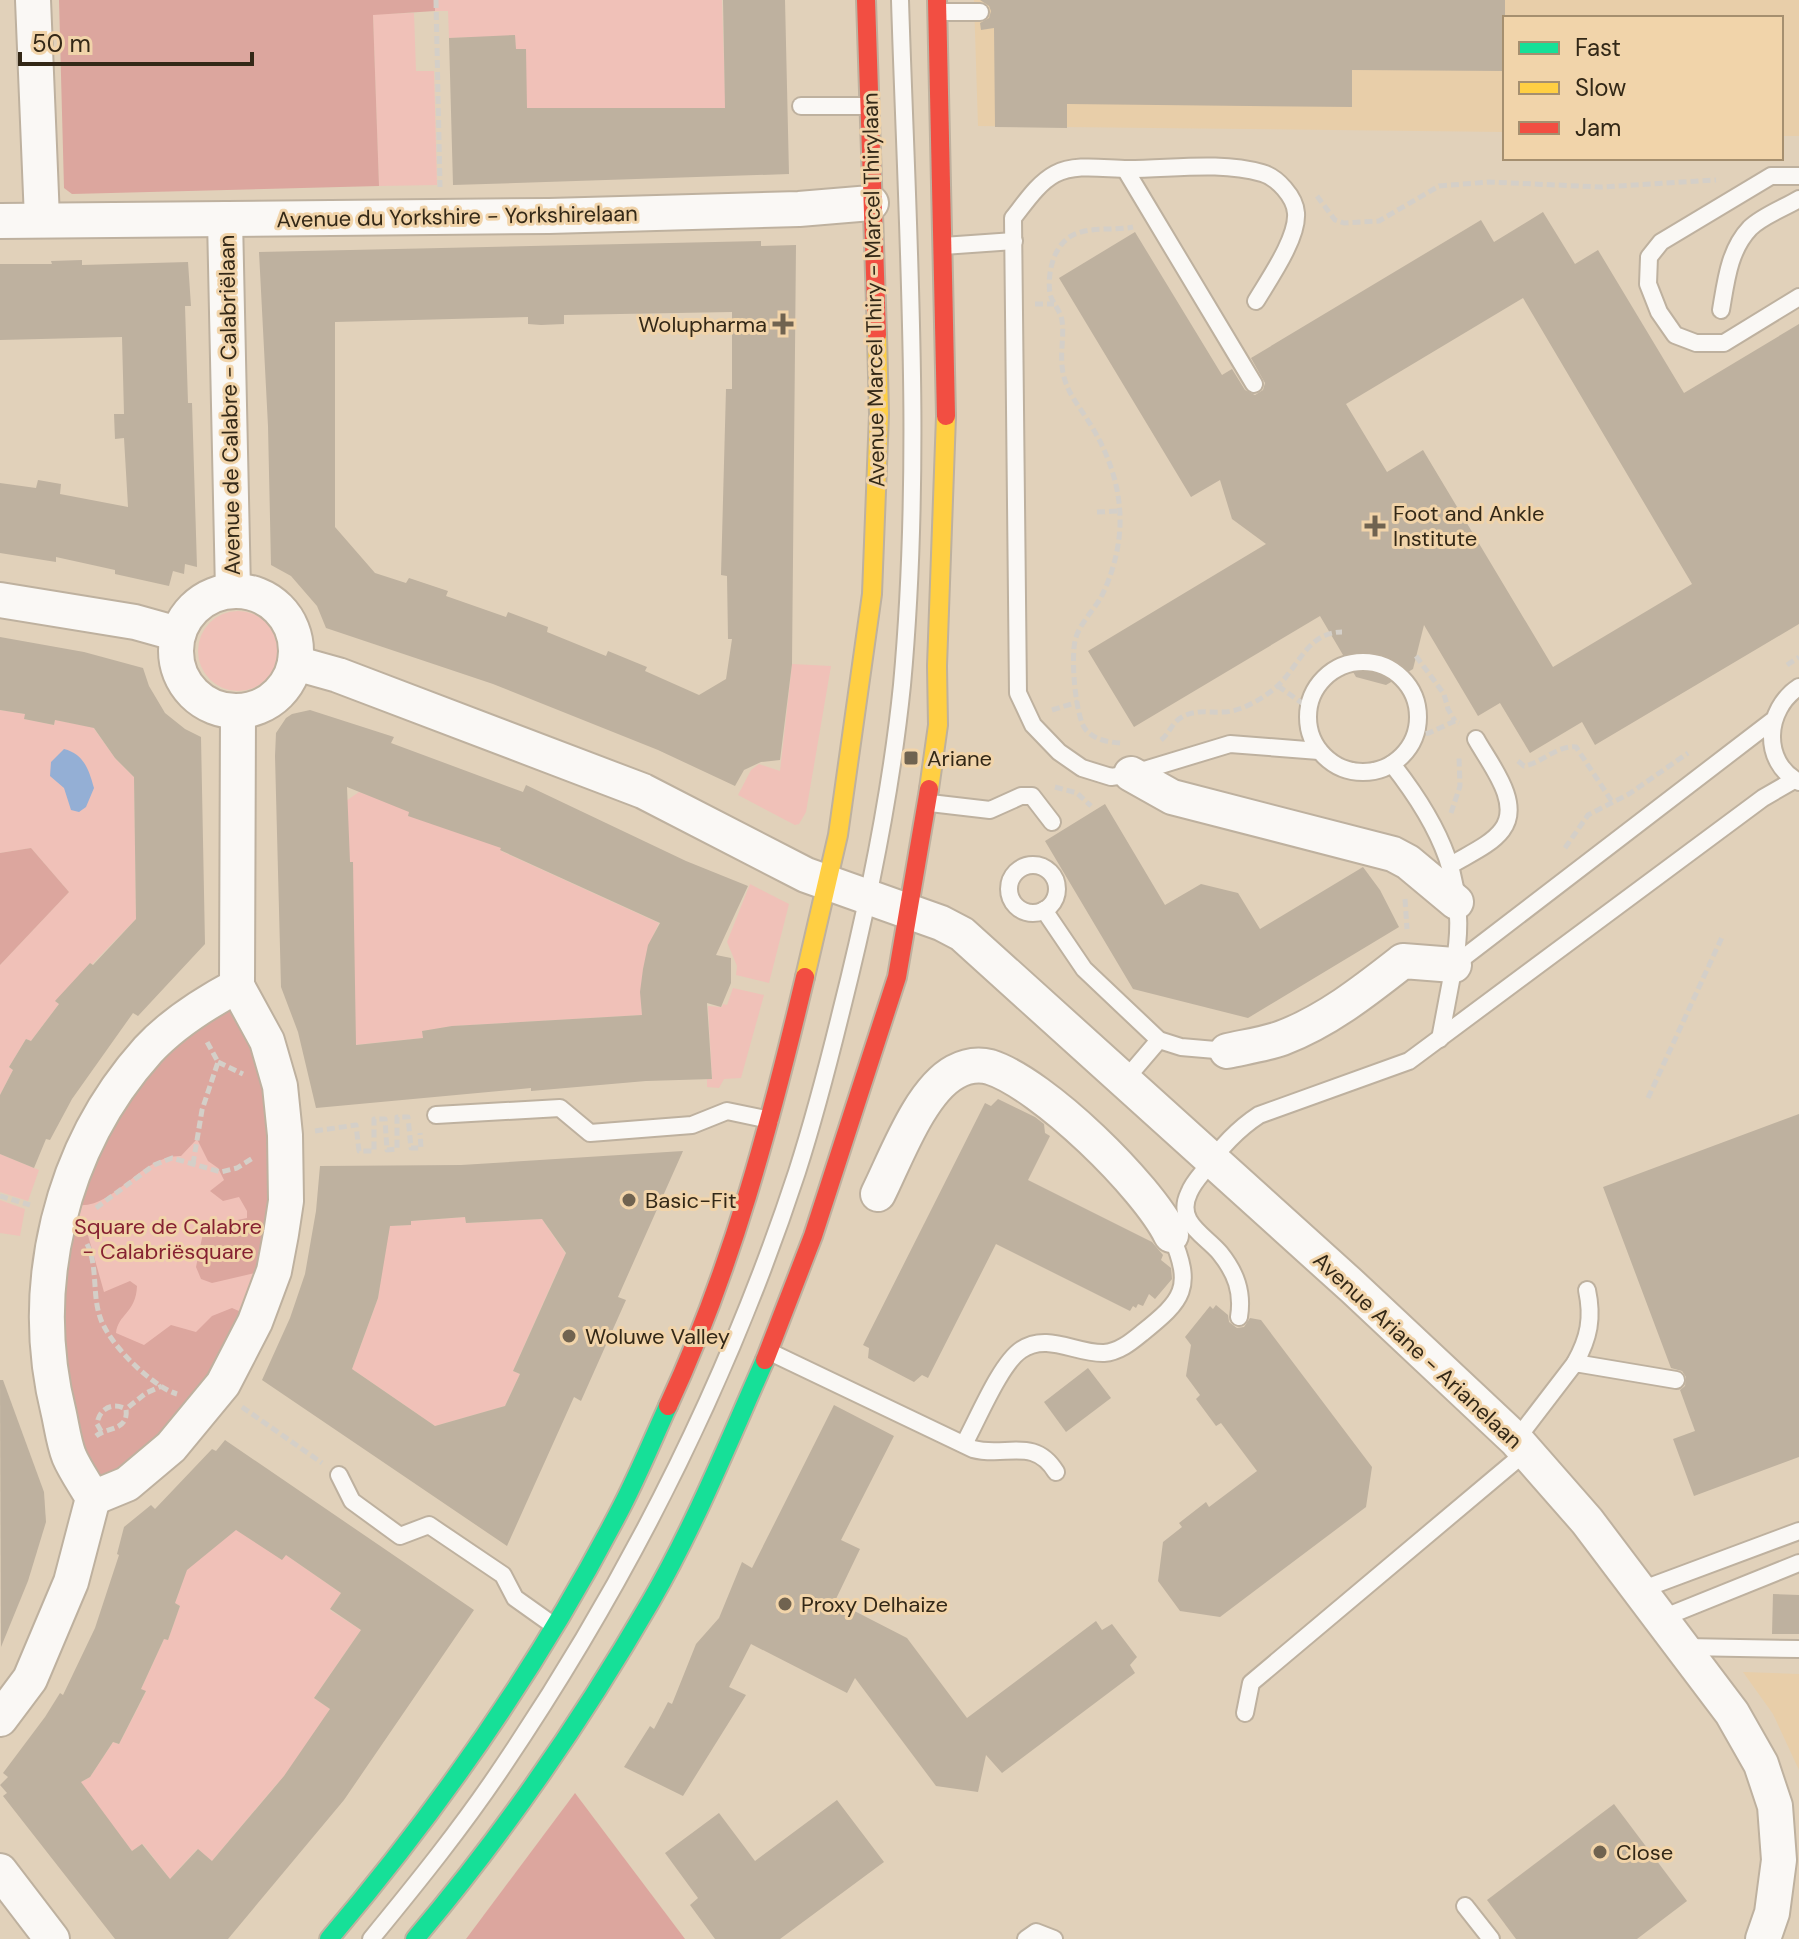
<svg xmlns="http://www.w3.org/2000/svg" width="1799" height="1939" viewBox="0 0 1799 1939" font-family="'DM Sans',sans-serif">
  <rect width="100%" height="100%" fill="#e1d1ba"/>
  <g fill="#e8cea9">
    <path d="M974,0H1799V136H1781V18H1505V132L978,126Z"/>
    <path d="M1743,1672L1799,1674V1770L1773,1714Z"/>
  </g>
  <g fill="#f0c1b8">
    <path d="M435,0H722L725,95L737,108L518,115L515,36L449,38L448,11H435Z"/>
    <path d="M414,13L416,71H434L437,185L379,186L373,14Z"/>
    <circle cx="238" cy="651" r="40"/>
    <path d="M792,664L831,666L806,812L799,824L795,825L738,795L751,770L759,764L780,771Z"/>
    <path d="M0,710L25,714V719L54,725L55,720L93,727L115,758L134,777L136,919L56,1001L59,1004L31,1041L26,1039L9,1067L13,1070L0,1095V965L69,892L31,848L0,853Z"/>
    <path d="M359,792L503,844L501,851L659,923C644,953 639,982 642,1015L453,1026L423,1031V1038L354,1045L353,863L350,862L340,805Z"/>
    <path d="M750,884L789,904L769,983L736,975L737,966L727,942Z"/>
    <path d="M733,988L764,995L741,1078L724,1079L719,1088L707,1087V1079H712L708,1006L722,1007L723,1004L727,1005Z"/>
    <path d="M230,1010L279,1165L245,1323L68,1420L72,1204Z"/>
    <path d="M0,1154L39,1170L28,1201L0,1192Z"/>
    <path d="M0,1200L25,1209L20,1236L0,1233Z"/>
    <path d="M465,1217L466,1223L542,1219L570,1260L557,1272L513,1371L520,1374L505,1406L435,1426L352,1369L378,1298L388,1226L410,1225L411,1221Z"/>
    <path d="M234,1528L282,1559L286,1555L341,1593L330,1610L361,1630L314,1698L330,1709L294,1769L276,1785L212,1861L197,1849L170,1879L143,1844L132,1851L79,1783L90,1777L113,1742L119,1744L146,1692L141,1689L164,1639L168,1640L180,1606L175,1603L187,1568Z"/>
  </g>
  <g fill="#dca69e">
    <path d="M59,0H435V11L373,15L379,186L72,194L64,188Z"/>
    <path d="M31,848L69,892L0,965V853Z"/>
    <path d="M216,1009L230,1010L242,1016L276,1125L264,1271L212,1283L201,1279L196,1267L203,1233L218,1224L247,1218V1211L239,1197L223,1201L210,1191L224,1180L218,1168L208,1161L197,1139L181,1156C139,1155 111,1215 72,1204L138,1075Z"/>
    <path d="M74,1221H84L104,1292L130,1281L137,1286C136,1313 118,1314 116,1333L144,1345L171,1325L196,1332L212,1316L232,1308L248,1315L178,1427L110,1477L98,1475L87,1468L54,1313Z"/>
    <path d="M575,1793L685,1939H466Z"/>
  </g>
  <path fill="#94afd5" d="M64,749C84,754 89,770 94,788L86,807L79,812L71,810L64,788L50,776L51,762Z"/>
  <g fill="#beb19f" fill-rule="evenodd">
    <path d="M723,0H785L789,174L453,185L449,38L515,35L516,49H526L527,108H725Z"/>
    <path d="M980,0H1505V71L1352,70V107L1067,104V128L995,127L994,28L981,30L980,23L989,18L991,11L989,6Z"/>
    <path d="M1543,212L1575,264L1598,250L1684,393L1799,324V624L1595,745L1582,722L1530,753L1500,703L1478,716L1424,625L1413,669L1386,685L1356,677L1320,616L1134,727L1088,651L1266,544L1232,519L1220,480L1191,497L1059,278L1135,232L1222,375L1232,369L1245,390L1255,395L1263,390L1265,383L1251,358L1481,220L1494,242ZM1523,298L1692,584L1553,667L1423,450L1387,472L1346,404Z"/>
    <path d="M761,241V246L796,245L792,664L780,760L761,762L744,770L735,786L658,750L493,684L326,628L317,606L291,576L271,565L268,426L259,252ZM732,312V389H726L721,575L727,576L728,639H732L726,679L699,695L645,671L647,667L608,651L606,656L547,632L548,627L508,612L506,617L446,596L448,591L409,578L406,583L375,573L335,527V322L528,317V324L541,325L564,324V315Z"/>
    <path d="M82,260V265L188,262L191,306H185L188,403H192L197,567L185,564L184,574L173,571L169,586L115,574V570L56,557V562L0,553V483L36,488L38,480L61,484L60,494L128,507L124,438L115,439L114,414H124L122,337L0,340V264H52L51,261Z"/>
    <path d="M0,637L84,652L143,668L149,686L165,713L185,729L201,737L205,944L138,1016L133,1013L72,1099L50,1140L46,1139L34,1168L0,1154V1095L13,1070L9,1067L26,1039L31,1041L59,1004L55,1001L90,963L93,965L136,919L134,777L115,758L94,728L55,720L54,725L24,719L25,714L0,710Z"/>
    <path d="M310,710L394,737L391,743L523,792L526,785L686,861L748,886L716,955L731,958V983L721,1007L707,1003L712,1079L646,1081L531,1091V1088L316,1108L298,1032L281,987L275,756L276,733L286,718L292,714ZM347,787L409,812L408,816L501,848L500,850L660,923L648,945L643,969L640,992L642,1015L452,1026L422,1031L423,1038L356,1045L353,862H350Z"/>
    <path d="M1105,804L1165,905L1201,884L1238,893L1260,929L1363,867L1380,890L1399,927L1248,1018L1133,989L1045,841Z"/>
    <path d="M998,1099L1035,1117L1044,1124L1045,1133L1050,1136L1028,1180L1152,1242L1163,1255L1161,1260L1171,1268L1172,1279L1155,1299L1149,1294L1143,1306L1138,1304L1136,1308L1133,1306L1130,1311L996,1244L928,1378L922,1375L914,1382L868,1358L869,1348L863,1345L985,1103L991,1106Z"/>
    <path d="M1799,1114V1457L1694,1496L1673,1439L1695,1431L1680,1390L1685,1386L1686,1377L1682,1371L1671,1368L1603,1187Z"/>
    <path d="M683,1151L618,1297L626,1300L581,1401L574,1397L507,1546L262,1380L290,1318L305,1274L316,1211L320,1166L461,1165ZM465,1217L466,1223L542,1219L566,1253L513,1371L520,1374L505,1406L435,1426L352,1369L378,1298L390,1226L411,1225V1221Z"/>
    <path d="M1216,1305L1228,1315L1229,1322L1237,1328L1244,1327L1250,1318L1261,1320L1372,1467L1366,1507L1220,1617L1180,1611L1158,1581L1163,1542L1182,1527L1179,1523L1206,1502L1209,1507L1257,1471L1221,1423L1216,1426L1196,1399L1200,1395L1186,1376L1191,1345L1185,1337L1210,1306L1213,1309Z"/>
    <path d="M1088,1368L1111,1398L1066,1432L1044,1402Z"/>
    <path d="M0,1380H3L44,1492L46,1522L28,1581L1,1647Z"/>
    <path d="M834,1405L894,1436L841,1540L860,1549L835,1601L907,1638L967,1718L1096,1621L1102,1630L1112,1624L1137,1657L1130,1665L1135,1673L1002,1773L986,1755L978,1792L936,1786L855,1678L847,1693L751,1644L729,1687L746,1695L683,1796L624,1767L650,1726L654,1729L668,1702L672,1704L696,1644L719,1618L742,1562L752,1568Z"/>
    <path d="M225,1440L474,1610L344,1800L228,1939H115L3,1796L7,1793L0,1785L8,1777L3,1773L45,1717L60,1693L63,1695L95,1628L119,1555L117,1554L124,1527L151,1505L155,1509L212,1449L216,1451ZM236,1530L282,1560L286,1555L341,1593L330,1609L361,1630L314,1698L330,1709L284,1776L212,1861L198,1849L170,1879L142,1844L132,1851L81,1782L90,1777L113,1742L119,1744L146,1691L141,1689L164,1639L168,1640L180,1606L175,1603L187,1570Z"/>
    <path d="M1773,1594L1799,1595V1634H1772Z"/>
    <path d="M837,1800L884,1862L780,1939H715L690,1905L698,1898L665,1853L719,1813L755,1861Z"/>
    <path d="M1614,1804L1687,1901L1637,1939H1516L1487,1900Z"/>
  </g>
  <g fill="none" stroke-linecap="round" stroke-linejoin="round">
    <g stroke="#beb19f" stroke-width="20">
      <g id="lane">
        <path d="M939,12H980"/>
        <path d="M801,106H867"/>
        <path d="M1125,169L1254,384"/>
        <path d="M1799,176H1771L1661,242L1649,257L1648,284L1659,312L1675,335L1696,343H1724L1799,297"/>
        <path d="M943,246L1014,241"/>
        <path d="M1256,301C1269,279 1298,238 1296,213C1295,197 1277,177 1262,173C1220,161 1172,169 1128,169C1105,169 1076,163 1055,174C1038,183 1025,203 1013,218L1018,693L1033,725L1059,752L1082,768L1111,777L1131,774L1230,744L1319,751"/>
        <path d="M1721,310C1726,281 1729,250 1750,228C1762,216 1784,208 1799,199"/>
        <circle cx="1363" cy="717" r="55"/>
        <path d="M1799,687C1765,709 1761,762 1799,782"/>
        <path d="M1392,764C1440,825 1470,885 1454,965"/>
        <path d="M930,803L990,810L1021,796H1032L1052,822"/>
        <path d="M1451,865C1467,855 1491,845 1502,830C1523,803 1489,763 1476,739"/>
        <circle cx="1033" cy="889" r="24"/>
        <path d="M1044,910L1084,969L1159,1040L1181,1047L1227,1051"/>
        <path d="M1440,1039L1454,965L1772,721"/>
        <path d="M1124,1081L1159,1040"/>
        <path d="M436,1115L560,1108L590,1133L692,1125L727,1111L770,1120"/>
        <path d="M1239,1317C1243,1292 1236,1273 1220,1253C1205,1235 1175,1222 1189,1193C1192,1185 1198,1178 1203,1172C1219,1149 1236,1130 1259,1115L1409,1061L1763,798L1794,780"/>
        <path d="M770,1352L973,1449C1005,1458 1034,1436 1056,1472"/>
        <path d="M1575,1363C1589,1338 1593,1318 1587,1290"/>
        <path d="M1516,1440L1575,1363L1676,1380"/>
        <path d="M964,1444C977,1421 1000,1364 1021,1350C1047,1332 1076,1354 1104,1353C1119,1352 1131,1342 1142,1333C1183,1300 1194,1288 1171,1235"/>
        <path d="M339,1475L352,1501L400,1536L429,1525L503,1575L515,1598L553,1625"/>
        <path d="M1638,1591L1799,1531"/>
        <path d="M1660,1619L1799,1563"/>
        <path d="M1685,1647L1799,1649"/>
        <path d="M1245,1713L1251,1683L1527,1451"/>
        <path d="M1465,1906L1491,1939"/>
        <path d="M371,1939C417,1883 463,1826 503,1766C627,1582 728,1382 797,1172C814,1119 828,1065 841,1012C868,905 891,794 902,685C923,457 907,228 900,0"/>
        <path d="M1026,1939L1036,1932L1054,1939"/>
      </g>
    </g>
    <g stroke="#beb19f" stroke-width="38">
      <g id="street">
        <path d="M33,0L42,219"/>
        <path d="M225,219L233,591"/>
        <path d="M0,221L549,216L799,209L871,203"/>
        <circle cx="236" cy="651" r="60"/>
        <path d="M0,600L135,622L178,634"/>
        <path d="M295,663L338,675L643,791L806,875L941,923L962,934L1354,1288L1516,1440L1587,1521L1732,1713L1761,1764L1775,1806L1779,1860L1772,1913L1763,1939"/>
        <path d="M1131,774L1172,797L1393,854L1408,862L1456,902"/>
        <path d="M1227,1051C1245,1047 1265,1044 1282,1038C1327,1021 1366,990 1403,961L1454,965"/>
        <path d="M878,1194C896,1158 920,1091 955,1072C966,1066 978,1064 990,1067C1043,1084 1147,1186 1171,1235"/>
        <path d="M93,1498L127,1484L171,1447L223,1384L255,1322L274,1271L281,1234L286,1201L285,1135L280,1086L267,1041L237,986L238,712"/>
        <path d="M0,1719L30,1679L71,1582L93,1498C85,1484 75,1470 69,1456C64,1443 62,1428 59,1414C27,1287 60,1148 148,1050C173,1023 205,1003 237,986"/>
        <path d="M0,1871L52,1939"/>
      </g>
    </g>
    <g stroke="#beb19f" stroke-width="22">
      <g id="fast">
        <path d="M329,1939C442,1806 542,1661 622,1506C639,1473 653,1439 668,1406"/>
        <path d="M415,1939C504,1834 582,1720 651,1601C695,1525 729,1441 765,1360"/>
      </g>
    </g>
    <g stroke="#beb19f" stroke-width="22">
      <g id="slow">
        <path d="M929,789L938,725L937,666L946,416"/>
        <path d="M805,977L838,835L872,594L879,414L877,335"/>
      </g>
    </g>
    <g stroke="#beb19f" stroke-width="22">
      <g id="jam">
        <path d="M866,0L877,335"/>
        <path d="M937,0L946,416"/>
        <path d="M765,1360L813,1236L897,977L929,789"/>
        <path d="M668,1406C732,1268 770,1125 805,977"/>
      </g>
    </g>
    <g stroke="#d4cfc8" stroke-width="5" stroke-dasharray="8 4" stroke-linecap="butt">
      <path d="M436,0L440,187"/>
      <path d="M1317,196L1335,220L1344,223L1379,221L1439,186L1489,182L1601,187L1716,180"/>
      <path d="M1035,304H1054"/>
      <path d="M1097,512L1119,511"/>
      <path d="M1416,656L1444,694L1448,709L1455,721"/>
      <path d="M1787,665L1799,657"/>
      <path d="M1278,686L1309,708"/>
      <path d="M1052,710L1078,702"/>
      <path d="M1414,736L1429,733L1455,721L1459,723"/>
      <path d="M1161,740C1170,733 1172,722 1182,717C1196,709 1209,713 1224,712C1242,711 1260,700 1274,689C1298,670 1306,632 1342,632"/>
      <path d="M1120,743C1108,742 1095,740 1086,730C1075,717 1071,658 1075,641C1078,626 1092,612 1100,599C1113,575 1121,543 1120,516C1119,481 1106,448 1087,419C1078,405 1068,393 1064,377C1058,356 1066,333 1061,316C1058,308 1052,302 1050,294C1047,274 1053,245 1073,235C1091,226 1114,231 1133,227"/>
      <path d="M1518,761L1524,766C1542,763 1557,745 1576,747L1613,803"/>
      <path d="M1055,787L1077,793L1091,806"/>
      <path d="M1451,813L1460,786L1459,757"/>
      <path d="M1565,848L1588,815L1629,794L1688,753"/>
      <path d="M1405,899L1407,929"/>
      <path d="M218,1062L243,1074"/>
      <path d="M1648,1098L1723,935"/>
      <path d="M315,1131L356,1125L359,1151H374V1119H385L387,1150L397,1149V1117H408L411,1148H421L420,1133"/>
      <path d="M193,1164L202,1110L218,1062L206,1040"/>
      <path d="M0,1196L30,1205"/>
      <path d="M96,1208L154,1165L172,1158L221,1172L237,1168L253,1158"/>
      <path d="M87,1244C98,1266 92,1294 100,1317C108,1343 151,1386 177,1394"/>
      <path d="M242,1407L322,1463"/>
      <path d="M101,1431L97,1424C99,1408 113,1402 126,1409"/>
      <path d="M96,1436C107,1427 129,1431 126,1409L146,1393L162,1386"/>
    </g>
    <use href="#lane" stroke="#faf8f5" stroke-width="16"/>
    <use href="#street" stroke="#faf8f5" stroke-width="34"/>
    <use href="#fast" stroke="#16e098" stroke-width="18"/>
    <use href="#slow" stroke="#ffcf43" stroke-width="18"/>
    <use href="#jam" stroke="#f24e42" stroke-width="18"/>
  </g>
  <g fill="#706350" stroke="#f1d4aa" stroke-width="3">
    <path d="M779 312h8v8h8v8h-8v8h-8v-8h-8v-8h8z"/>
    <path d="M1371 514h8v8h8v8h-8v8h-8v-8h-8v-8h8z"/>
    <rect x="903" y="750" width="16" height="16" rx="4"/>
    <circle cx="629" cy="1200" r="8"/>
    <circle cx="569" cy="1336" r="8"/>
    <circle cx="785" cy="1604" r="8"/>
    <circle cx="1600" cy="1852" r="8"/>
  </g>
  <g text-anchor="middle" stroke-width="6" stroke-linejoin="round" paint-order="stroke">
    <g font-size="22" fill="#332817" stroke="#f1d4aa">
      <text transform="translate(457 216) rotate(-1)" y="8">Avenue du Yorkshire - Yorkshirelaan</text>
      <text transform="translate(873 290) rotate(-91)" y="8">Avenue Marcel Thiry - Marcel Thirylaan</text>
      <text transform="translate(229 405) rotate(-91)" y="8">Avenue de Calabre - Calabriëlaan</text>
      <text transform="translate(1418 1350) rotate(43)" y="8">Avenue Ariane - Arianelaan</text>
    </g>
    <g font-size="22" fill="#332817" stroke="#f1d4aa" text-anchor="start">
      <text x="767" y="332" text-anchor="end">Wolupharma</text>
      <text x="1393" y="521">Foot and Ankle<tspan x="1393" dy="25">Institute</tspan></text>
      <text x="927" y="766">Ariane</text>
      <text x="645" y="1208">Basic-Fit</text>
      <text x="585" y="1344">Woluwe Valley</text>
      <text x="801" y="1612">Proxy Delhaize</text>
      <text x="1616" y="1860">Close</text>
    </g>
    <g font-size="22" fill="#862232" stroke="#f1d4aa">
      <text x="168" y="1234">Square de Calabre<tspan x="168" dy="25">- Calabriësquare</tspan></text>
    </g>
  </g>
  <rect x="1503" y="16" width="280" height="144" fill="#f1d4aa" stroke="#a58f6f" stroke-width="2"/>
  <rect x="1519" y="42" width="40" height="12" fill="#16e098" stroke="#a58f6f" stroke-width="2"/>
  <text x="1575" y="56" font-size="24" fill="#332817">Fast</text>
  <rect x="1519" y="82" width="40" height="12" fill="#ffcf43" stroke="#a58f6f" stroke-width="2"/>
  <text x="1575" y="96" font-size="24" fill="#332817">Slow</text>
  <rect x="1519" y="122" width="40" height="12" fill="#f24e42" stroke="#a58f6f" stroke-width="2"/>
  <text x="1575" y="136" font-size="24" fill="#332817">Jam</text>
  <path d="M20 52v12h232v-12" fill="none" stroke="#332817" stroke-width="4"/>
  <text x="32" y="52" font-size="24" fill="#332817" stroke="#f1d4aa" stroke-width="6" paint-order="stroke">50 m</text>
</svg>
